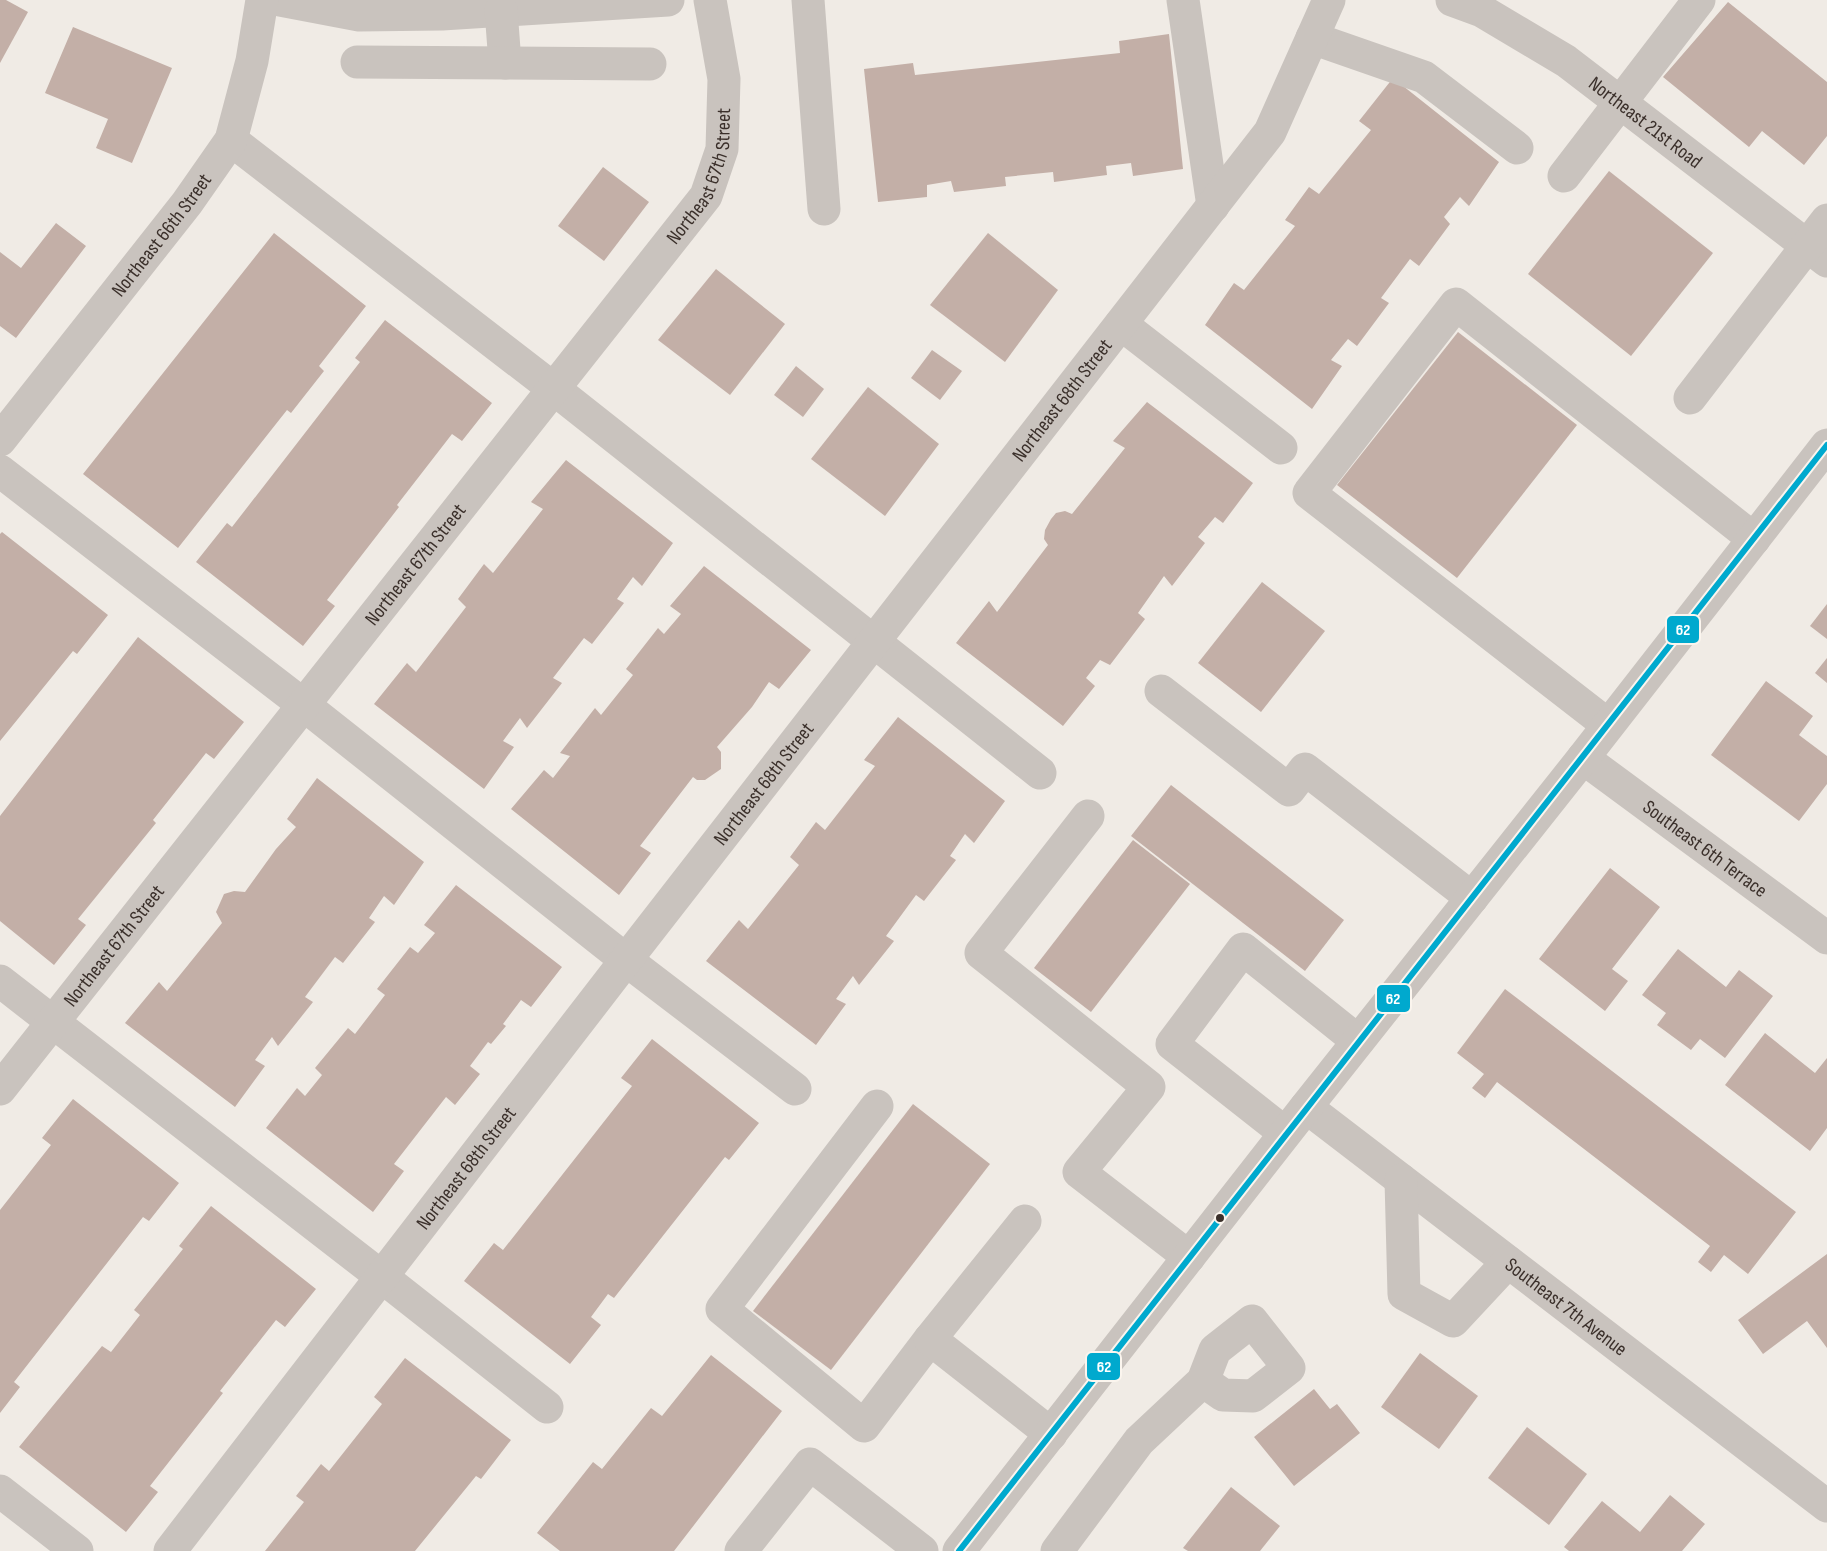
<svg xmlns="http://www.w3.org/2000/svg" width="1827" height="1551" viewBox="0 0 1827 1551" font-family="'Sofia Sans Condensed',sans-serif">
  <rect width="100%" height="100%" fill="#f0ebe5"/>
  <g fill="#c3afa7">
    <path d="M0,0H6L28,12L0,63Z"/>
    <path d="M1728,2L1827,82V136L1804,165L1762,131L1749,147L1663,77Z"/>
    <path d="M73,27L172,68L132,163L96,148L108,119L45,93Z"/>
    <path d="M1169,34L1183,169L1133,176L1131,163L1106,166L1107,175L1054,182L1053,172L1005,177L1006,186L954,192L951,181L927,185V197L878,202L864,69L913,63L915,75L1120,53L1119,41Z"/>
    <path d="M1393,78L1499,162L1469,206L1460,197L1444,217L1450,224L1419,266L1410,259L1381,298L1389,303L1357,346L1348,339L1331,360L1342,366L1312,409L1205,325L1234,283L1244,290L1295,226L1285,220L1309,187L1319,194L1371,130L1359,121Z"/>
    <path d="M603,167L649,202L604,261L558,226Z"/>
    <path d="M1609,171L1713,253L1631,356L1528,274Z"/>
    <path d="M56,223L86,246L16,338L0,326V252L21,268Z"/>
    <path d="M274,233L366,306L319,366L324,371L291,413L287,410L178,548L83,474Z"/>
    <path d="M988,233L1058,290L1005,362L930,305Z"/>
    <path d="M716,269L785,324L730,395L658,340Z"/>
    <path d="M385,320L492,403L462,441L452,434L397,505L399,507L327,600L335,606L303,646L196,562L227,523L232,527L360,362L355,358Z"/>
    <path d="M1458,332L1577,425L1457,578L1337,485Z"/>
    <path d="M932,350L962,371L940,400L911,378Z"/>
    <path d="M796,366L824,389L803,417L774,395Z"/>
    <path d="M868,387L939,444L885,516L811,459Z"/>
    <path d="M1147,402L1253,483L1223,523L1215,517L1198,537L1205,543L1172,586L1164,576L1138,613L1145,619L1110,665L1100,660L1086,678L1095,686L1063,726L956,643L989,601L997,612L1048,545L1044,539L1045,530L1051,519L1056,513L1065,511L1072,514L1125,448L1113,441Z"/>
    <path d="M566,460L673,543L642,586L633,577L617,599L624,603L592,644L584,638L553,678L562,683L527,728L520,718L503,741L514,747L484,789L374,704L407,663L416,672L466,607L458,599L484,564L493,573L543,509L531,502Z"/>
    <path d="M2,532L108,615L77,654L73,651L0,741V534Z"/>
    <path d="M704,566L811,650L779,689L769,682L752,707L717,747L721,752V769L705,780H697L693,777L640,846L651,853L619,895L511,809L544,770L553,778L570,756L560,753L595,708L601,715L633,675L626,669L658,628L664,634L681,614L670,606Z"/>
    <path d="M1262,582L1325,631L1261,712L1198,663Z"/>
    <path d="M1827,604V639L1810,626Z"/>
    <path d="M138,637L244,722L214,759L206,753L153,820L156,823L78,919L86,925L54,965L0,921V816Z"/>
    <path d="M1827,658V683L1815,673Z"/>
    <path d="M1766,681L1813,716L1799,735L1827,756V784L1799,821L1711,755Z"/>
    <path d="M898,717L1005,801L974,843L965,834L950,856L956,860L924,901L916,895L886,936L894,941L859,985L853,976L836,999L846,1004L816,1045L706,961L739,920L748,929L799,865L790,857L816,822L825,830L875,766L864,760Z"/>
    <path d="M317,778L424,862L394,905L384,896L369,918L375,922L343,963L335,957L305,997L313,1002L278,1046L272,1037L255,1060L265,1066L235,1107L125,1023L159,982L167,991L222,923L216,912L224,894L234,891L245,892L276,849L296,827L287,819Z"/>
    <path d="M1171,785L1344,920L1305,971L1131,836Z"/>
    <path d="M1133,840L1190,884L1091,1012L1034,968Z"/>
    <path d="M1610,868L1660,907L1612,969L1628,981L1605,1011L1539,959Z"/>
    <path d="M456,885L562,967L531,1007L521,1000L503,1024L506,1026L491,1044L488,1042L470,1066L480,1074L455,1105L446,1097L394,1164L404,1171L373,1212L266,1128L297,1088L305,1096L322,1075L315,1068L348,1028L355,1034L385,995L377,989L410,947L418,953L435,933L424,925Z"/>
    <path d="M1678,949L1726,987L1739,970L1773,996L1725,1058L1700,1039L1691,1050L1657,1025L1666,1013L1642,995Z"/>
    <path d="M1505,989L1796,1212L1748,1274L1724,1255L1711,1272L1698,1262L1710,1246L1497,1082L1485,1098L1472,1088L1484,1074L1457,1053Z"/>
    <path d="M1765,1033L1815,1073L1827,1058V1128L1810,1151L1725,1085Z"/>
    <path d="M652,1039L759,1123L729,1160L725,1157L614,1298L608,1294L591,1317L601,1325L570,1364L464,1281L494,1243L503,1250L632,1086L621,1078Z"/>
    <path d="M73,1099L179,1183L149,1221L143,1217L14,1382L20,1387L0,1413V1210L51,1145L42,1138Z"/>
    <path d="M913,1104L990,1164L831,1370L753,1311Z"/>
    <path d="M211,1206L316,1289L285,1327L276,1320L220,1391L223,1393L150,1486L158,1492L126,1532L19,1447L102,1346L111,1352L140,1315L134,1310L183,1249L179,1246Z"/>
    <path d="M1827,1254V1348L1807,1321L1763,1354L1738,1320Z"/>
    <path d="M1420,1353L1478,1396L1439,1449L1381,1407Z"/>
    <path d="M711,1355L782,1411L674,1551H560L537,1533L593,1462L602,1469L651,1408L662,1416Z"/>
    <path d="M405,1358L511,1440L481,1479L476,1476L415,1551H265L304,1502L296,1496L321,1464L329,1471L382,1404L374,1397Z"/>
    <path d="M1314,1389L1330,1409L1337,1404L1360,1433L1294,1486L1254,1437Z"/>
    <path d="M1527,1427L1587,1474L1549,1525L1488,1478Z"/>
    <path d="M1231,1487L1280,1526L1260,1551H1188L1183,1548Z"/>
    <path d="M1670,1495L1705,1524L1682,1551H1569L1564,1547L1602,1501L1640,1532Z"/>
  </g>
  <g fill="none" stroke-linecap="round" stroke-linejoin="round">
    <g stroke="#c9c3be" stroke-width="33">
      <path d="M280,0L359,15L442,14L668,0"/>
      <path d="M808,0L824,209"/>
      <path d="M1183,0L1213,206"/>
      <path id="s1" d="M1452,0L1482,11L1566,61L1827,261"/>
      <path d="M501,10L505,63"/>
      <path d="M1312,38L1424,77L1517,148"/>
      <path d="M357,62L650,64"/>
      <path d="M231,140L554,389L1040,773"/>
      <path d="M1564,176L1699,0"/>
      <path d="M1121,324L1281,448"/>
      <path d="M1690,398L1827,220"/>
      <path id="s2" d="M0,440L187,203L231,140L252,61L262,0"/>
      <path d="M0,471L305,706L626,960L795,1089"/>
      <path d="M1161,691L1289,790L1305,769L1472,898"/>
      <path d="M1608,725L1309,493L1456,304L1754,539"/>
      <path id="s3" d="M1583,758L1827,938"/>
      <path d="M1088,816L981,953L1149,1087L1079,1172L1189,1257"/>
      <path d="M0,981L382,1277L547,1407"/>
      <path id="s4" d="M0,1089L706,196L722,149L724,79L710,0"/>
      <path d="M877,1106L722,1309L864,1426L930,1339"/>
      <path id="s5" d="M1306,1107L1827,1506"/>
      <path d="M1285,1133L1172,1044L1243,949L1358,1041"/>
      <path d="M1401,1180L1404,1294L1453,1321L1508,1262"/>
      <path d="M1025,1221L930,1339L1051,1434"/>
      <path d="M0,1491L77,1551"/>
      <path id="s6" d="M170,1551L626,960L1270,132L1329,0"/>
      <path d="M741,1551L810,1464L922,1551"/>
      <path d="M959,1551L1306,1107L1583,758L1827,445"/>
      <path d="M1057,1551L1139,1441L1203,1381L1215,1350L1252,1321L1289,1368L1253,1396L1223,1395L1203,1381"/>
    </g>
    <g stroke="#fbf5ee" stroke-width="10">
      <path id="bus-1" d="M959,1551C1248,1182 1539,815 1827,445"/>
    </g>
    <use href="#bus-1" stroke="#00a9ce" stroke-width="6"/>
  </g>
  <circle fill="#3b302b" stroke="#fbf5ee" stroke-width="2" cx="1220" cy="1218" r="5"/>
  <g text-anchor="middle" stroke-width="4.5" stroke-linejoin="round" paint-order="stroke">
    <g font-size="20" fill="#3b302b" stroke="#fbf5ee">
      <text dy="7" stroke="none"><textPath href="#s1" startOffset="230">Northeast 21st Road</textPath></text>
      <text dy="7" stroke="none"><textPath href="#s4" startOffset="1155">Northeast 67th Street</textPath></text>
      <text dy="7" stroke="none"><textPath href="#s2" startOffset="261">Northeast 66th Street</textPath></text>
      <text dy="7" stroke="none"><textPath href="#s6" startOffset="1456">Northeast 68th Street</textPath></text>
      <text dy="7" stroke="none"><textPath href="#s4" startOffset="669">Northeast 67th Street</textPath></text>
      <text dy="7" stroke="none"><textPath href="#s6" startOffset="970">Northeast 68th Street</textPath></text>
      <text dy="7" stroke="none"><textPath href="#s3" startOffset="152">Southeast 6th Terrace</textPath></text>
      <text dy="7" stroke="none"><textPath href="#s4" startOffset="183">Northeast 67th Street</textPath></text>
      <text dy="7" stroke="none"><textPath href="#s6" startOffset="484">Northeast 68th Street</textPath></text>
      <text dy="7" stroke="none"><textPath href="#s5" startOffset="328">Southeast 7th Avenue</textPath></text>
    </g>
  </g>
  <g stroke="#fbf5ee" stroke-width="2">
    <rect x="1666" y="615" width="34" height="29" rx="6" fill="#00a9ce"/>
    <rect x="1376" y="984" width="35" height="29" rx="6" fill="#00a9ce"/>
    <rect x="1086" y="1352" width="35" height="29" rx="6" fill="#00a9ce"/>
  </g>
  <g font-size="16" text-anchor="middle" font-weight="bold" fill="#fff">
    <text x="1683" y="635">62</text>
    <text x="1393" y="1004">62</text>
    <text x="1104" y="1372">62</text>
  </g>
</svg>
